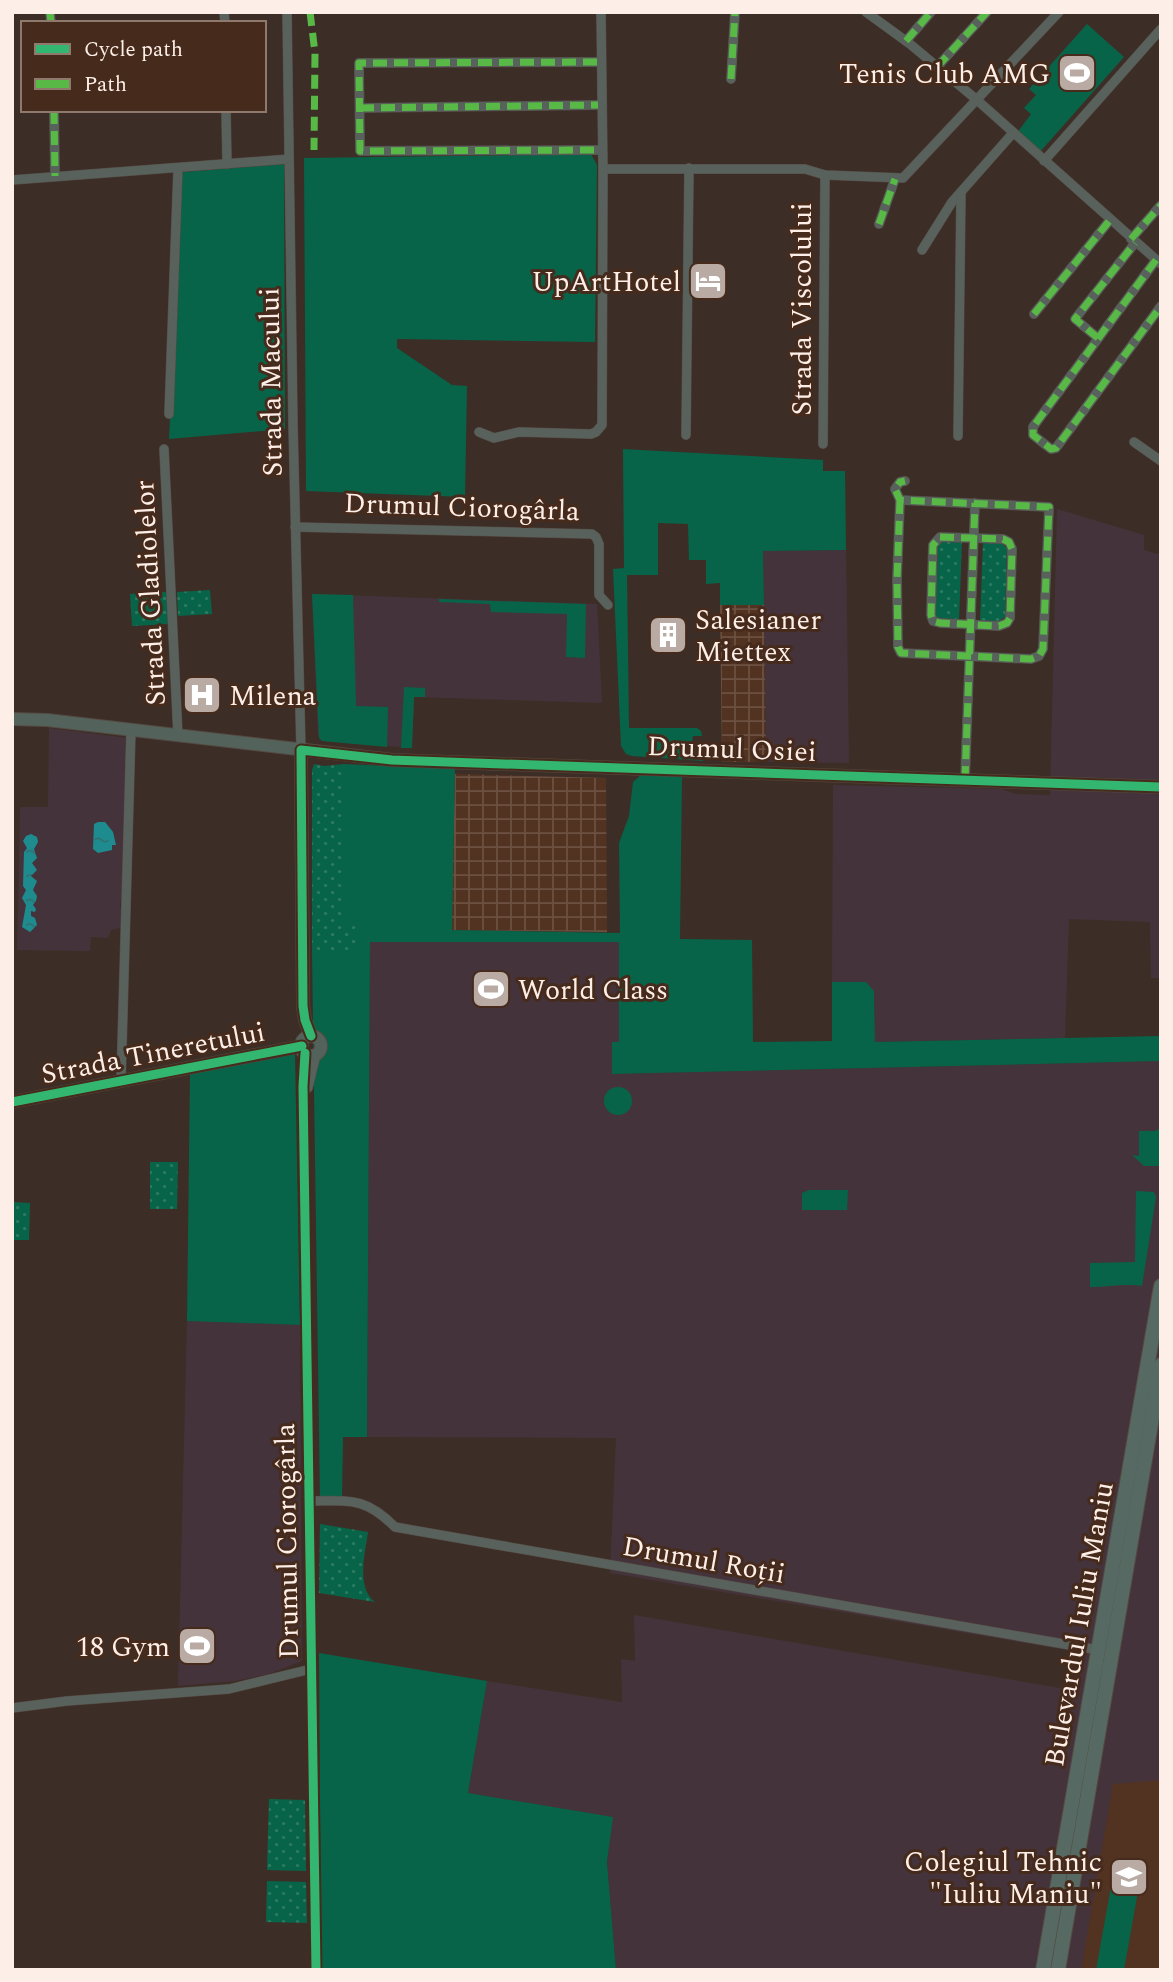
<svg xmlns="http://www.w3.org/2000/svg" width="1173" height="1982" viewBox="0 0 1173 1982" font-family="Spectral,serif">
  <defs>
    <pattern id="industrial-grid" width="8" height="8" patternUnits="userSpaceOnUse" patternTransform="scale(1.75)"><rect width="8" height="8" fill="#523221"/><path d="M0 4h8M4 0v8" fill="none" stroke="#6c5041"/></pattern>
    <pattern id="park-dots" width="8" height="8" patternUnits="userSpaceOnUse" patternTransform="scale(1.75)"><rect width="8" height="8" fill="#086448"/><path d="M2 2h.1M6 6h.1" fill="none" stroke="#2d7a62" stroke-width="1.8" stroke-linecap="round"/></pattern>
    <pattern id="water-ripples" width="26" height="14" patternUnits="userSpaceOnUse" patternTransform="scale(1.75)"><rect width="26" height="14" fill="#1e8b8e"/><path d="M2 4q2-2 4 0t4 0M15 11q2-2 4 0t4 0" fill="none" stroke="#307071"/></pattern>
  </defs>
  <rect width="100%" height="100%" fill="#3c2e26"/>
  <g fill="#45333b">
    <path d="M1057,509L1144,535V550L1161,555V978H1151L1150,922L1069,919L1065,1038L875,1042L874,991L832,982L833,785L1001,789L1016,794L1050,795Z"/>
    <path d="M846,550L849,763L766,762L763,551Z"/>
    <path d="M312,594L597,604L602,703L414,697L412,748L322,741L318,735Z"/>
    <path d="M49,728L128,738L125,867L120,906L123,915V927L111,930L108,938L91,937L90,951L17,950L20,807H48Z"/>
    <path d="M370,941L620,942L619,1042H612V1074L1161,1061V1970H616L607,1862L612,1817L468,1793L487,1681L622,1702L621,1659L635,1661L634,1615L1072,1690L1079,1652L610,1573L616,1438L367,1437Z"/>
    <path d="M187,1321L300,1325L302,1661L269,1674L235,1681L178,1686Z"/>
  </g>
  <g fill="url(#industrial-grid)">
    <path d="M720,605H764L766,762H722Z"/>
    <path d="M455,774L606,778L607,932L451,930Z"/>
  </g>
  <path fill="#523221" d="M1161,1780V1970H1081L1113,1784Z"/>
  <g fill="#086448">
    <path d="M1087,24L1124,57L1039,153L1017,133L1031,114L1024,108L1036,95L1029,89Z"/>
    <path d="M591,154L597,165L595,342L397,339V348L452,385L467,386L465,497L306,491L304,158Z"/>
    <path d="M284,164L285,429L169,439L182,172Z"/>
    <path d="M623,449L823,460V471H845L846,550L763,551L764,605H720V583L706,584V560H689L688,524L658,523V575H627L629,728H697L701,731L702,736H693L692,743L702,744L703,761L632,756L626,754L621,746L613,569L624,568Z"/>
    <path d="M312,594L353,595L356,706L388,707L387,747L322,741L319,738Z"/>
    <path d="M439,599L586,604L585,658L566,657L567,614L491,612L490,604L439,602Z"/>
    <path d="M404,687L425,688V697H414L412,748H401Z"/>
    <path d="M344,764L455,769L452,930L620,933L619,843L629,816L633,782L642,774L682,775L680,939L752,940L753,1042L832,1041V982H866L874,991L875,1042L1161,1036V1061L612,1074V1042H619V942H370L367,1437H343L342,1499H320L312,953H356L344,924Z"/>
    <path d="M295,1054L300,1325L187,1321L190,1074Z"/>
    <circle cx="618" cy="1101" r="14"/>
    <path d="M1161,1128V1166H1144L1132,1155L1139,1156V1131H1155Z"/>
    <path d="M809,1190H848L847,1210H802V1193Z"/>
    <path d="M1136,1191L1154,1192L1156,1197L1142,1286C1128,1283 1106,1287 1090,1287V1263L1135,1262Z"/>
    <path d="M319,1653L487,1681L468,1793L613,1817L607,1862L616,1970H321Z"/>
    <path d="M1112,1881L1139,1886L1124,1970H1096Z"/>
  </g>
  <g fill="url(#park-dots)">
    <path d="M945,540L962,541L959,621L940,620L935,615L938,545Z"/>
    <path d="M983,542H1000L1007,548L1005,617L997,622H980Z"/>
    <path d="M210,590L212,614L178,616L177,592Z"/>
    <path d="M167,592L169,624L132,626L130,594Z"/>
    <path d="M314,764L324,766L344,764V923L357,924V953H312V770Z"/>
    <path d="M150,1162H178L177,1209H150Z"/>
    <path d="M12,1202L30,1203L29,1240H12Z"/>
    <path d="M320,1524L368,1532C365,1553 356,1588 375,1602L319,1593Z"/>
    <path d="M269,1799L305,1800L306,1871L267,1870Z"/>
    <path d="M267,1881L306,1882L307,1923L266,1922Z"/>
  </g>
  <g fill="url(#water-ripples)">
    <path d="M98,822H105L113,832L116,845H112V850L98,853L93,849L94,824Z"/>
    <path d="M31,834L37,837L38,842L34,849L37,858L32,863L37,870L31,876L37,881L33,890L37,896L36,901L33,905L36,909L35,912L31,911V916L35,918L37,925L30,932L22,927L26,905L22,898L26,890L23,886L24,852L27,848L23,841L26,836Z"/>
  </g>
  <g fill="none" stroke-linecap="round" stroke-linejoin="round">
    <g stroke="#554a43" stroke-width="10">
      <g id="street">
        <path d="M50,12L51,23"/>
        <path d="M224,12L225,23"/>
        <path d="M287,12L293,424L301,750"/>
        <path d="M866,12L910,44L977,100L1161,264"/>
        <path d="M906,41L931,12"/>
        <path d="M597,62L359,63L360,151L598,150"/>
        <path d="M937,67L987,12"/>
        <path d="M731,79L735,12"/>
        <path d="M360,108L598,105"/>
        <path d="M54,110L55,176"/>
        <path d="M226,110L227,164"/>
        <path d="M1044,161L1161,29"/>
        <path d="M603,169H805L825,175L903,178L1059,12"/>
        <path d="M12,180L289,159"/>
        <path d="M879,224L895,179"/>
        <path d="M1131,239L1161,205"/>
        <path d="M922,250L952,202L1013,133"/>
        <path d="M1156,260L1033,427V435L1051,449L1056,448L1161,306"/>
        <path d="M1034,314L1110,220"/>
        <path d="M1098,338L1075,319L1135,243"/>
        <path d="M169,414L178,169"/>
        <path d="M479,432L494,438L519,432L591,434L596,432L602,425L603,169L601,12"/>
        <path d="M686,435L689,168"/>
        <path d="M958,436L961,192"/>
        <path d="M1134,442L1161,461"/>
        <path d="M823,444L825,175"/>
        <path d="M164,449L178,736"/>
        <path d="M900,500L897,580L898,647L901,653L1031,659L1039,656L1043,649L1049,507L900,500L895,489L900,482L905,481"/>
        <path d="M295,527L592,534L596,537L599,544V595L608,605"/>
        <path d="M940,537L1003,539L1009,542L1012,549L1010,618L1007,623L999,626L940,623L933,621L931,615L933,545Z"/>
        <path d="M965,780L975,503"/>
        <path d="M305,1053L303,1086L316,1970"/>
        <path d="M121,1081L131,730"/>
        <path d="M308,1088L316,1055"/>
        <path d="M309,1501C349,1501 364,1496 395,1527L1098,1650"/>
        <path d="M12,1708L67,1701L229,1689L311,1669"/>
      </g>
    </g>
    <g stroke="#554a43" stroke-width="14">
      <g id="secondary">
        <path d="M12,719L47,720L392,760L1161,787"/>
        <path d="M301,750L303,1006L305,1020L311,1036"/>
        <circle cx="311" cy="1046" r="10"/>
        <path d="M12,1102L302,1046"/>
      </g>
    </g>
    <g stroke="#554a43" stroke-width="16">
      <g id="primary">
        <path d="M1043,1970L1161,1286"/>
        <path d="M1058,1970L1161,1365"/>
      </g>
    </g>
    <use href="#street" stroke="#58615c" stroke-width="9"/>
    <use href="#secondary" stroke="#53635c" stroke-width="12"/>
    <use href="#primary" stroke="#566962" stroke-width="14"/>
    <g stroke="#58b947" stroke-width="7" stroke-dasharray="14 7" stroke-linecap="butt">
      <path d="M50,12L51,23"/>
      <path d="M310,12L315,53L314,150"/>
      <path d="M906,41L931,12"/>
      <path d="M597,62L359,63L360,151L598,150"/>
      <path d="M937,67L987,12"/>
      <path d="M731,79L735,12"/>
      <path d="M360,108L598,105"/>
      <path d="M54,110L55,176"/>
      <path d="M879,224L895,179"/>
      <path d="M1131,239L1161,205"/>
      <path d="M1156,260L1033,427V435L1051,449L1056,448L1161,306"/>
      <path d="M1034,314L1110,220"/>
      <path d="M1098,338L1075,319L1135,243"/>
      <path d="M900,500L897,580L898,647L901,653L1031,659L1039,656L1043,649L1049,507L900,500L895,489L900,482L905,481"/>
      <path d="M940,537L1003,539L1009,542L1012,549L1010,618L1007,623L999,626L940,623L933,621L931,615L933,545Z"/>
      <path d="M965,780L975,503"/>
    </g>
    <g stroke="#462b1c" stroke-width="13">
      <g id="cycleway">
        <path d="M311,1036L305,1020L303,1006L301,750L392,760L1161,787"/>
        <path d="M305,1053L303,1086L316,1970"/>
        <path d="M12,1102L302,1046"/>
      </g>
    </g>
    <use href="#cycleway" stroke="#33b770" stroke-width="9"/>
  </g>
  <defs>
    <g id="stadium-square" transform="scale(2.0125)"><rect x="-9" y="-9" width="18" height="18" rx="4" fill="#b9aba3" stroke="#462b1c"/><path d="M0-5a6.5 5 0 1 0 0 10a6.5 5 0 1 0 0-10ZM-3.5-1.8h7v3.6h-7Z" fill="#fff"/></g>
    <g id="hotel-square" transform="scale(2.0125)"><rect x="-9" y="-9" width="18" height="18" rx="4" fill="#b9aba3" stroke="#462b1c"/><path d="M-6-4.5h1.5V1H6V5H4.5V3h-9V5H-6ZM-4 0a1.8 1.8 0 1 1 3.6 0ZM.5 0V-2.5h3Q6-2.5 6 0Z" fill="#fff"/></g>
    <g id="building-square" transform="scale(2.0125)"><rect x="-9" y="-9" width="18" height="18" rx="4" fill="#b9aba3" stroke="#462b1c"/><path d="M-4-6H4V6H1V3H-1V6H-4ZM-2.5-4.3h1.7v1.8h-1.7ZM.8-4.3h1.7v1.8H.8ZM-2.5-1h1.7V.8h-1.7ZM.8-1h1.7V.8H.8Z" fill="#fff"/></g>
    <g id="hospital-square" transform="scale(2.0125)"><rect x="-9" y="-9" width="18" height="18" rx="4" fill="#b9aba3" stroke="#462b1c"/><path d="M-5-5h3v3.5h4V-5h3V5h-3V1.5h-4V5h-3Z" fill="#fff"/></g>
    <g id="school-square" transform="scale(2.0125)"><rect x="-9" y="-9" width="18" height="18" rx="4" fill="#b9aba3" stroke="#462b1c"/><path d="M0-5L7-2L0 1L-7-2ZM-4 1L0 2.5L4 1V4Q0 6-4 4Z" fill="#fff"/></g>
  </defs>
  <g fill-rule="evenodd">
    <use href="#stadium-square" x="1077" y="73"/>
    <use href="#hotel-square" x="708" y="281"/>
    <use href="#building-square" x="668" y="635"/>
    <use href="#hospital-square" x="202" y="695"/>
    <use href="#stadium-square" x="491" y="989"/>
    <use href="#stadium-square" x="197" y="1646"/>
    <use href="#school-square" x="1129" y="1877"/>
  </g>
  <g text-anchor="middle" stroke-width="6" stroke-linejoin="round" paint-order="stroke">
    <g font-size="28" fill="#fdeee7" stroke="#462b1c" text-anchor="end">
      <text x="1050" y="83">Tenis Club AMG</text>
      <text x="681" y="291">UpArtHotel</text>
      <text x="695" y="629" text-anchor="start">Salesianer<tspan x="695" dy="32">Miettex</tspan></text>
      <text x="229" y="705" text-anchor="start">Milena</text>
      <text x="518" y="999" text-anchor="start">World Class</text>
      <text x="170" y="1656">18 Gym</text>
      <text x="1102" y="1871">Colegiul Tehnic<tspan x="1102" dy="32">"Iuliu Maniu"</tspan></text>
    </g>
    <g font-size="28" fill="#fdeee7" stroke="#462b1c">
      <text transform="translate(801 309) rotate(-90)" y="10">Strada Viscolului</text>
      <text transform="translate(270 382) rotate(-91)" y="10">Strada Macului</text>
      <text transform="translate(462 506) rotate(2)" y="10">Drumul Ciorogârla</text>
      <text transform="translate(149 593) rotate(-93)" y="10">Strada Gladiolelor</text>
      <text transform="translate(732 748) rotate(2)" y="10">Drumul Osiei</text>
      <text transform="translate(153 1052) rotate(-11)" y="10">Strada Tineretului</text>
      <text transform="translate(286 1541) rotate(-91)" y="10">Drumul Ciorogârla</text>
      <text transform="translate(704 1559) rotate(10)" y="10">Drumul Roții</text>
      <text transform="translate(1078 1624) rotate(-80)" y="10">Bulevardul Iuliu Maniu</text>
    </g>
  </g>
  <rect width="1173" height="1982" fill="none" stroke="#fdeee7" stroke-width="28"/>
  <rect x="21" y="21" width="245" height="91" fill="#462b1c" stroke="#8f796d" stroke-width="2"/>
  <rect x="35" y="44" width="35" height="10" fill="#33b770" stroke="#8f796d" stroke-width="2"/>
  <text x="84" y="56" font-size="21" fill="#fdeee7">Cycle path</text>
  <rect x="35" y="79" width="35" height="10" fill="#58b947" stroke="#8f796d" stroke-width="2"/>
  <text x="84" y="91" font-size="21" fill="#fdeee7">Path</text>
</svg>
